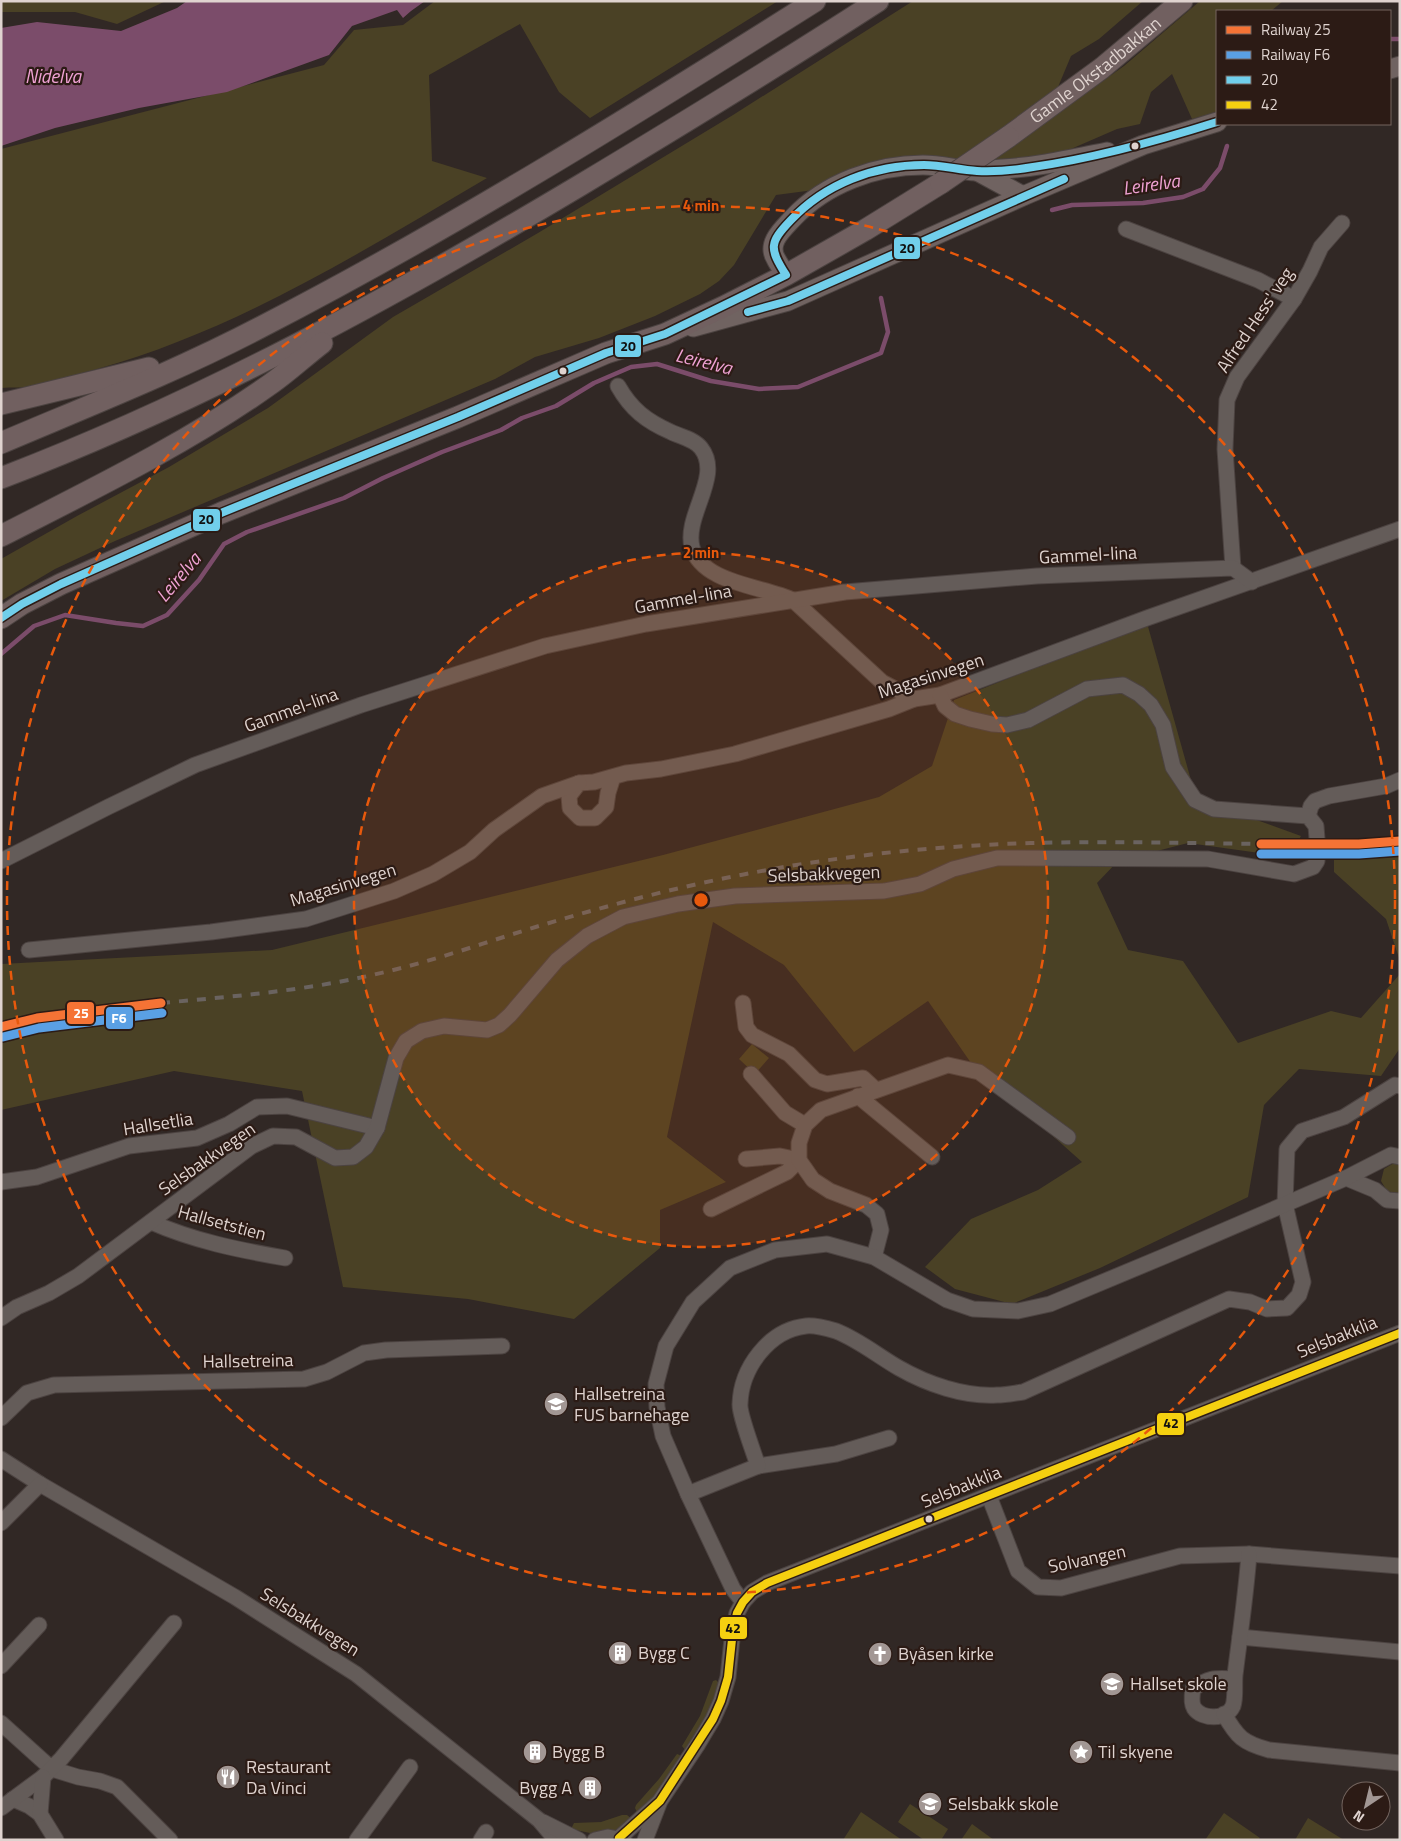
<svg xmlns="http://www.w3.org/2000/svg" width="1401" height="1841" viewBox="0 0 1401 1841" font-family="'Titillium Web',sans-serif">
  <rect width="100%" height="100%" fill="#312825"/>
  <g fill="#4a4125">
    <path d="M1,1H166L117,24L75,12H1Z"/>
    <path d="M435,1H778L590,118L559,92L520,24L429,75L432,161L487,178C363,251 237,330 97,369C77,374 56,381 35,386C25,388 12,387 1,388V149L324,65L354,30L403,25Z"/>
    <path d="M913,1H1143L1099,39L1071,56L1058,87L998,134L961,159L906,157L814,190L776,195L734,265L719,281L700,294L655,316L599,338L535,357L495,379L115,541L55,569L1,601V559L77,516L169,467L268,408L393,317L538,233L733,115Z"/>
    <path d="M1200,1H1283L1271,11H1217V112L1192,119L1172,74L1151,92L1140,124L1117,129L1041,162L986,164L1124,66Z"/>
    <path d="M1147,623L1196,798L1301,836L1289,857L1188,843L1118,861L1097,883L1128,950L1183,961L1238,1043L1331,1011L1361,1018L1400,974V1048L1381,1076L1299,1069L1264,1105L1248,1197L1100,1268L1012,1304L955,1289L925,1267L971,1219L1038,1190L1082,1162L971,1063L928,1001L854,1052L784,965L713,922L667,1137L726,1182L660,1210V1248L574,1319L468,1299L343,1287L302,1091L174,1071L1,1110V964L272,950L663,855L879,797L932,766L954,700Z"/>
    <path d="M1400,848V961L1386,919L1334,872V853Z"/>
    <path d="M752,1044L769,1058L755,1074L739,1059Z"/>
    <path d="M1394,1163L1400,1164V1193L1398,1194L1387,1191L1381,1181L1384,1169Z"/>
    <path d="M716,1680L720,1684C710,1708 700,1730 686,1751L682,1746L700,1716L713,1681Z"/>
    <path d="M677,1754L682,1756L664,1784L638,1814L635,1808L636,1805L659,1779Z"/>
    <path d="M910,1804L948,1829L941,1840H924L898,1822Z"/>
    <path d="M861,1812L902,1840H843Z"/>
    <path d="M1224,1813L1260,1838L1258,1840H1205Z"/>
    <path d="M622,1815H627L633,1820L617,1831L610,1830L590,1833L571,1829L574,1823L601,1822Z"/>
    <path d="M1308,1818L1344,1840H1295Z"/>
    <path d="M972,1824L994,1840H961Z"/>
  </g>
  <path fill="#7b4c6a" d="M187,1H425L411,11L403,18L397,10L352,26L329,55L227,92L139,108L55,128L1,146V28L37,22L121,31L177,8Z"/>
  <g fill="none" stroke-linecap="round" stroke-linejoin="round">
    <g stroke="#7b4c6a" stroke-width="4.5">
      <path d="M1390,39H1400"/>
      <path d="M1052,210L1072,205L1143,203L1183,197L1203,189L1220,168L1227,146"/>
      <path d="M1,654L34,626L65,615L116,623L143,626L167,615L199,580L224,544L247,532L344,498L383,478L442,452L501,430L522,418L556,406L594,383L631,367L657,364L711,381L759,389L798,387L881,353L888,332L881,298"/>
    </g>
    <g stroke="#4c4341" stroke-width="17">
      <g id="minor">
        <path d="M1126,229L1258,280L1294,299"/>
        <path d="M618,386C631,409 646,421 671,432C681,437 694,439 701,448C723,476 684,515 692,547C702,584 764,586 793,600L882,682L914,699"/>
        <path d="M1233,568L1225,449L1227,400L1237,377L1294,299L1310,271L1321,247L1342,223"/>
        <path d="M613,777L608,793L606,807L595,818H580L570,808L569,796L579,783L594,782L626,773L661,769L735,754L889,709L914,699L940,695L1147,618L1400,529"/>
        <path d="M1308,816L1311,806L1315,801L1329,796L1386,786L1400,780"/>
        <path d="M1,861L108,807L195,765L361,705L545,646L646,624L845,592L1037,576L1233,568L1252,582"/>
        <path d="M29,950L211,932L306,919L394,891L433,874L470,852L494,830L542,796L579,783"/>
        <path d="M743,1003L746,1027L752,1035L789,1054L815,1080L827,1084L863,1078L876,1090"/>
        <path d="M751,1074L785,1113L805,1125"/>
        <path d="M858,1096L932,1157"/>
        <path d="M1346,1178L1375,1190L1387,1200L1400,1201"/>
        <path d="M1,1182L37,1177L129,1146L197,1138L229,1124L257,1107L287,1106L377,1128"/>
        <path d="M711,1209L787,1172L799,1160L780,1156L746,1159"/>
        <path d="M151,1222C194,1241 239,1250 285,1258"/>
        <path d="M874,1257L881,1230L877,1214L866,1205L830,1191L813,1180L799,1160V1143L805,1125L821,1110L948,1065L979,1072L1068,1137"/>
        <path d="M1,1318L17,1307L49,1293L78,1276L252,1146L273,1136L296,1137L335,1158L353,1157L366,1147L377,1128L396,1058L406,1041L422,1031L444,1026L487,1030L499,1025L510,1015L557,960L587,936L623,917L678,904L735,896L884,891L920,884L953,869L997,858L1208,859L1294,874L1313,867L1317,861V839L1316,826L1308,816L1214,809L1195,800L1173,767L1163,725L1151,705L1139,694L1123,685L1087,689L1028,720L1007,725L992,724L970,719L955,714L945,706L940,695"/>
        <path d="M1,1418L27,1393L54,1385L304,1379L327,1372L364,1353L386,1350L502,1346"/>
        <path d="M1,1459L40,1484L235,1597L356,1674L539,1820L556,1840"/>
        <path d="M758,1466L836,1454L889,1438"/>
        <path d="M688,1494L758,1466C754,1453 739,1414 740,1404C741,1368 769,1330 806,1326C814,1325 829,1329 836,1331C859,1340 878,1356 899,1368C927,1384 964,1397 997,1395C1006,1395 1015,1393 1023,1392L1229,1299L1250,1302L1267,1309L1287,1308L1299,1295L1303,1282L1285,1204L1287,1149L1302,1131L1344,1117L1395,1085L1400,1086"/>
        <path d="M989,1496L1018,1571L1038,1587L1061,1588L1180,1556L1249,1554L1400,1566"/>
        <path d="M1,1523L40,1484"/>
        <path d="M743,1602L733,1589L688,1494L663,1436L657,1407L656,1384L666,1346L693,1302L730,1268L775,1250L827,1244L874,1257L947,1300L973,1309L1018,1311L1050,1304L1165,1256L1346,1178L1391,1155L1400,1157"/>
        <path d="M1240,1637L1400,1652"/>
        <path d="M1,1666L39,1625"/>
        <path d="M1234,1679C1215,1678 1209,1677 1193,1689C1192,1695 1191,1703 1194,1708C1202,1720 1227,1720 1233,1706C1236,1697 1234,1685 1235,1675C1240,1635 1246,1594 1249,1554"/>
        <path d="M1224,1714C1237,1737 1243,1743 1269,1750L1400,1763"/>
        <path d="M1,1723L52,1769L78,1777L100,1781L117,1787L170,1840"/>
        <path d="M13,1799L29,1806L40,1814L56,1840"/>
        <path d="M1,1808L43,1777L61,1759L174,1623"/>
        <path d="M40,1814L43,1777"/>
        <path d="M543,1822L579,1840"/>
        <path d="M619,1838L658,1803"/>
        <path d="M357,1840L410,1767"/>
        <path d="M481,1840L486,1832"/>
        <path d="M595,1840L608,1837L624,1840"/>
        <path d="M645,1840L660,1801L698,1744L713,1719L721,1701L728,1677L733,1630L737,1613L743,1602L752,1592L767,1583L1400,1333"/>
      </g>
    </g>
    <g stroke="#4c4341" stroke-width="21">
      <g id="major">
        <path d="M1390,69L1400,66"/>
        <path d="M977,171L1023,196"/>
        <path d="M786,275C783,270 779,265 776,259C766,243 783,229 793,218C826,183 876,165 923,165C941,165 958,170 976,171C985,171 994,170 1002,169C1038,167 1072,159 1107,152"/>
        <path d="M693,327L788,301L1023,196L1143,145L1217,122"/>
      </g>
    </g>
    <g stroke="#4c4341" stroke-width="23">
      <g id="highway">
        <path id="s1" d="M1008,137L1102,68L1182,1"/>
        <path d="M1,404L149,368"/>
        <path d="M1,443C88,406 177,371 261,327C451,229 634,115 815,1"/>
        <path d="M1,478C203,401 393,297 579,186C679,126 779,65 878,1"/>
        <path d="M1,536C93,489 188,443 272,383C289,371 305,356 322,343"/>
        <path d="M1,618L22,604L61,584L221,513L458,417L606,353L665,334L723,307L786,275L865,230L941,183"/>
      </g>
    </g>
    <use href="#minor" stroke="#645c59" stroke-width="15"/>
    <use href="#major" stroke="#706361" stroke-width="19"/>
    <use href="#highway" stroke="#716060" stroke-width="21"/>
    <path stroke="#6a6360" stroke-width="4" stroke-dasharray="9 9" stroke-linecap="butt" d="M161,1003C238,996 314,990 389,971C440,959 489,941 539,926C606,906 673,888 741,875C836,856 933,846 1031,843C1107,841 1184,843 1261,844"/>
    <g stroke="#4c4341" stroke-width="23" stroke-linecap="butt">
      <path id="highway-bridge" d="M941,183L1008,137"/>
    </g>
    <use href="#highway-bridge" stroke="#716060" stroke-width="21"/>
    <g stroke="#2c1b15" stroke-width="11">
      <g id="bus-1">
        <path d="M748,312L788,301L1064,179"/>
        <path d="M1,618L22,604L61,584L221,513L458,417L606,353L665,334L786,275C769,248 769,243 791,220C825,184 874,165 924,165C942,165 959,170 977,171C995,172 1015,170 1033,167C1096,158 1157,141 1217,122"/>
      </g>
    </g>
    <g stroke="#2c1b15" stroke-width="11">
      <path id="bus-2" d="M619,1838L660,1801L713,1719L721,1701L728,1677L733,1630L737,1613L743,1602L752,1592L767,1583L1400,1333"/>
    </g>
    <use href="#bus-1" stroke="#71cfeb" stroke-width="8"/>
    <use href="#bus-2" stroke="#f5d010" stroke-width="8"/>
    <g stroke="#2c1b15" stroke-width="12">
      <g id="rail-1">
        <path d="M1261,844H1359L1400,841"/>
        <path d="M1,1027L37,1018L161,1003"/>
      </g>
    </g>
    <g stroke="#2c1b15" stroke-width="12">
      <g id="rail-2">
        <path d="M1261,854H1359L1400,851"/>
        <path d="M3,1037L39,1028L162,1013"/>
      </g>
    </g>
    <use href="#rail-1" stroke="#f57335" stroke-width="9"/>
    <use href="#rail-2" stroke="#5aa0e4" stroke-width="9"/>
  </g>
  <circle cx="701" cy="900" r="347" fill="#e8590c" fill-opacity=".12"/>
  <g fill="none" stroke="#e8590c" stroke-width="2.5" stroke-dasharray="9 6">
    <circle cx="701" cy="900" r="347"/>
    <circle cx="701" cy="900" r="694"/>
  </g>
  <defs>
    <g id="school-disc" transform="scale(1.25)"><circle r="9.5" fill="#a29794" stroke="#2c1b15"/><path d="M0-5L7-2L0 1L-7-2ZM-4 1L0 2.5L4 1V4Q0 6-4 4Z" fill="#fff"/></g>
    <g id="building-disc" transform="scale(1.25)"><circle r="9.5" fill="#a29794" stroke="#2c1b15"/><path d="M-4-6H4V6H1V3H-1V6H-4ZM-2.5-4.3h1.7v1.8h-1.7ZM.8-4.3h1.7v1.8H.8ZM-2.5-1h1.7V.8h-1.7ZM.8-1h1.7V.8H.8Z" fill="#fff"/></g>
    <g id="church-disc" transform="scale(1.25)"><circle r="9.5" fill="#a29794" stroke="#2c1b15"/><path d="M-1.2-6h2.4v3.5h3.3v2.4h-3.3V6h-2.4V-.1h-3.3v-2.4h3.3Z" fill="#fff"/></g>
    <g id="sight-disc" transform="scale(1.25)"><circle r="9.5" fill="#a29794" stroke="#2c1b15"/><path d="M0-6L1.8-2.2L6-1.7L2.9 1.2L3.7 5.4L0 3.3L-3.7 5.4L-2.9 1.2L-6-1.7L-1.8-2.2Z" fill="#fff"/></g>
    <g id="restaurant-disc" transform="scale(1.25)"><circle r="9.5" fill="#a29794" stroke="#2c1b15"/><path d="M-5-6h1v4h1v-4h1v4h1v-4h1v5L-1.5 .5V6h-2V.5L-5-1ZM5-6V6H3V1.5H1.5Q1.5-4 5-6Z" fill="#fff"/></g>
  </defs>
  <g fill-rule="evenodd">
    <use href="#school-disc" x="556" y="1404"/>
    <use href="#building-disc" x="620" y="1653"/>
    <use href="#church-disc" x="880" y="1654"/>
    <use href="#school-disc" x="1112" y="1684"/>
    <use href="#building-disc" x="535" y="1752"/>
    <use href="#sight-disc" x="1081" y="1752"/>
    <use href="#restaurant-disc" x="228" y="1777"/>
    <use href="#building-disc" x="590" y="1788"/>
    <use href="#school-disc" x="930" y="1804"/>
  </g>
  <g fill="#dfd3cf" stroke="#2c1b15" stroke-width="2">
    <circle cx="1135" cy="146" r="4.5"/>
    <circle cx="563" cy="371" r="4.5"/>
    <circle cx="929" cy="1519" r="4.5"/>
  </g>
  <g text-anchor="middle" stroke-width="4.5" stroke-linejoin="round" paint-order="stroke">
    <g font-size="18" fill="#dfd3cf" stroke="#2c1b15">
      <text dy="6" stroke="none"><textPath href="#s1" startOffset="110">Gamle Okstadbakkan</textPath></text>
      <text transform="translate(1255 320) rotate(-56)" y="6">Alfred Hess' veg</text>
      <text transform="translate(1088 555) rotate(-3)" y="6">Gammel-lina</text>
      <text transform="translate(683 599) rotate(-10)" y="6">Gammel-lina</text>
      <text transform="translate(931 676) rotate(-18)" y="6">Magasinvegen</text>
      <text transform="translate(291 710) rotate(-20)" y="6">Gammel-lina</text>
      <text transform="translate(824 874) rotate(-2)" y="6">Selsbakkvegen</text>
      <text transform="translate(343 885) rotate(-17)" y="6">Magasinvegen</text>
      <text transform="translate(158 1124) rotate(-9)" y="6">Hallsetlia</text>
      <text transform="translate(207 1159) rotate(-35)" y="6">Selsbakkvegen</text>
      <text transform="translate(222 1223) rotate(15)" y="6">Hallsetstien</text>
      <text transform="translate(1337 1337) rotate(-22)" y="6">Selsbakklia</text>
      <text transform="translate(248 1361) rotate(-1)" y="6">Hallsetreina</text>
      <text transform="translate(961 1487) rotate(-22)" y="6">Selsbakklia</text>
      <text transform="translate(1087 1559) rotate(-12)" y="6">Solvangen</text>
      <text transform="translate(310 1622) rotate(32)" y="6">Selsbakkvegen</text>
    </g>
    <g font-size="18" fill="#dfd3cf" stroke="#2c1b15" text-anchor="start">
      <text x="574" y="1400">Hallsetreina<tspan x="574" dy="21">FUS barnehage</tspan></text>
      <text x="638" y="1659">Bygg C</text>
      <text x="898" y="1660">Byåsen kirke</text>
      <text x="1130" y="1690">Hallset skole</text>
      <text x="552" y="1758">Bygg B</text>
      <text x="1098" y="1758">Til skyene</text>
      <text x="246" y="1773">Restaurant<tspan x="246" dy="21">Da Vinci</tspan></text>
      <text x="572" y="1794" text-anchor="end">Bygg A</text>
      <text x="948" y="1810">Selsbakk skole</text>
    </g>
    <g font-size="19" font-style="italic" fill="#f0a2d4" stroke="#2c1b15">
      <text x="53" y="83">Nidelva</text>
      <text transform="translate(1151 184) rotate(-8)" y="7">Leirelva</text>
      <text transform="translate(704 361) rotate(14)" y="7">Leirelva</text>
      <text transform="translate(178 577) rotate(-50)" y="7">Leirelva</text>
    </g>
  </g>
  <circle cx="701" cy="900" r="8" fill="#e8590c" stroke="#2c1b15" stroke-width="2.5"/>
  <g font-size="15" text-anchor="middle" font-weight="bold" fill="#e8590c" stroke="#2c1b15" stroke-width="4.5" stroke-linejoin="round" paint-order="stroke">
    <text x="701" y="211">4 min</text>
    <text x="701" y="558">2 min</text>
  </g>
  <g stroke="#2c1b15" stroke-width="2">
    <rect x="893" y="236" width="28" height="24" rx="5" fill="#71cfeb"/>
    <rect x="614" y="334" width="28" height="24" rx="5" fill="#71cfeb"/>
    <rect x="192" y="508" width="29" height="24" rx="5" fill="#71cfeb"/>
    <rect x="66" y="1001" width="29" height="24" rx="5" fill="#f57335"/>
    <rect x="105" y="1006" width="29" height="24" rx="5" fill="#5aa0e4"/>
    <rect x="1156" y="1412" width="29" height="24" rx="5" fill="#f5d010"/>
    <rect x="719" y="1616" width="29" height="24" rx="5" fill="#f5d010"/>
  </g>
  <g font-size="14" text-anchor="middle" font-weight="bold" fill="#fff">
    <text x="81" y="1018">25</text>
    <text x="119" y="1023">F6</text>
  </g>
  <g font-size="14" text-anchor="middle" font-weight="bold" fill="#111">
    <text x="907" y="253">20</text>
    <text x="628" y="351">20</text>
    <text x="206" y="524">20</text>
    <text x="1171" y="1428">42</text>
    <text x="733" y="1633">42</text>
  </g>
  <rect width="1401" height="1841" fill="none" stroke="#dfd3cf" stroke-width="5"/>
  <rect x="1216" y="10" width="175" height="115" fill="#2c1b15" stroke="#74655f"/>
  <rect x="1226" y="26" width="25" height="8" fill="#f57335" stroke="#74655f"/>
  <text x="1261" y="35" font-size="15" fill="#dfd3cf">Railway 25</text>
  <rect x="1226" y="51" width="25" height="8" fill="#5aa0e4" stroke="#74655f"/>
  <text x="1261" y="60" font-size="15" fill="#dfd3cf">Railway F6</text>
  <rect x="1226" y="76" width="25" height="8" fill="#71cfeb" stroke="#74655f"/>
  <text x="1261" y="85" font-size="15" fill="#dfd3cf">20</text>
  <rect x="1226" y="101" width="25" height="8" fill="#f5d010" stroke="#74655f"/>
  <text x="1261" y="110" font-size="15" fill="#dfd3cf">42</text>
  <g transform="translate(1366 1806) rotate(215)"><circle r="24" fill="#2c1b15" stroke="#74655f"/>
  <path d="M0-4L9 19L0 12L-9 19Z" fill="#a29794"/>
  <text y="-8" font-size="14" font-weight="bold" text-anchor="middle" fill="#dfd3cf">N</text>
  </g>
</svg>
